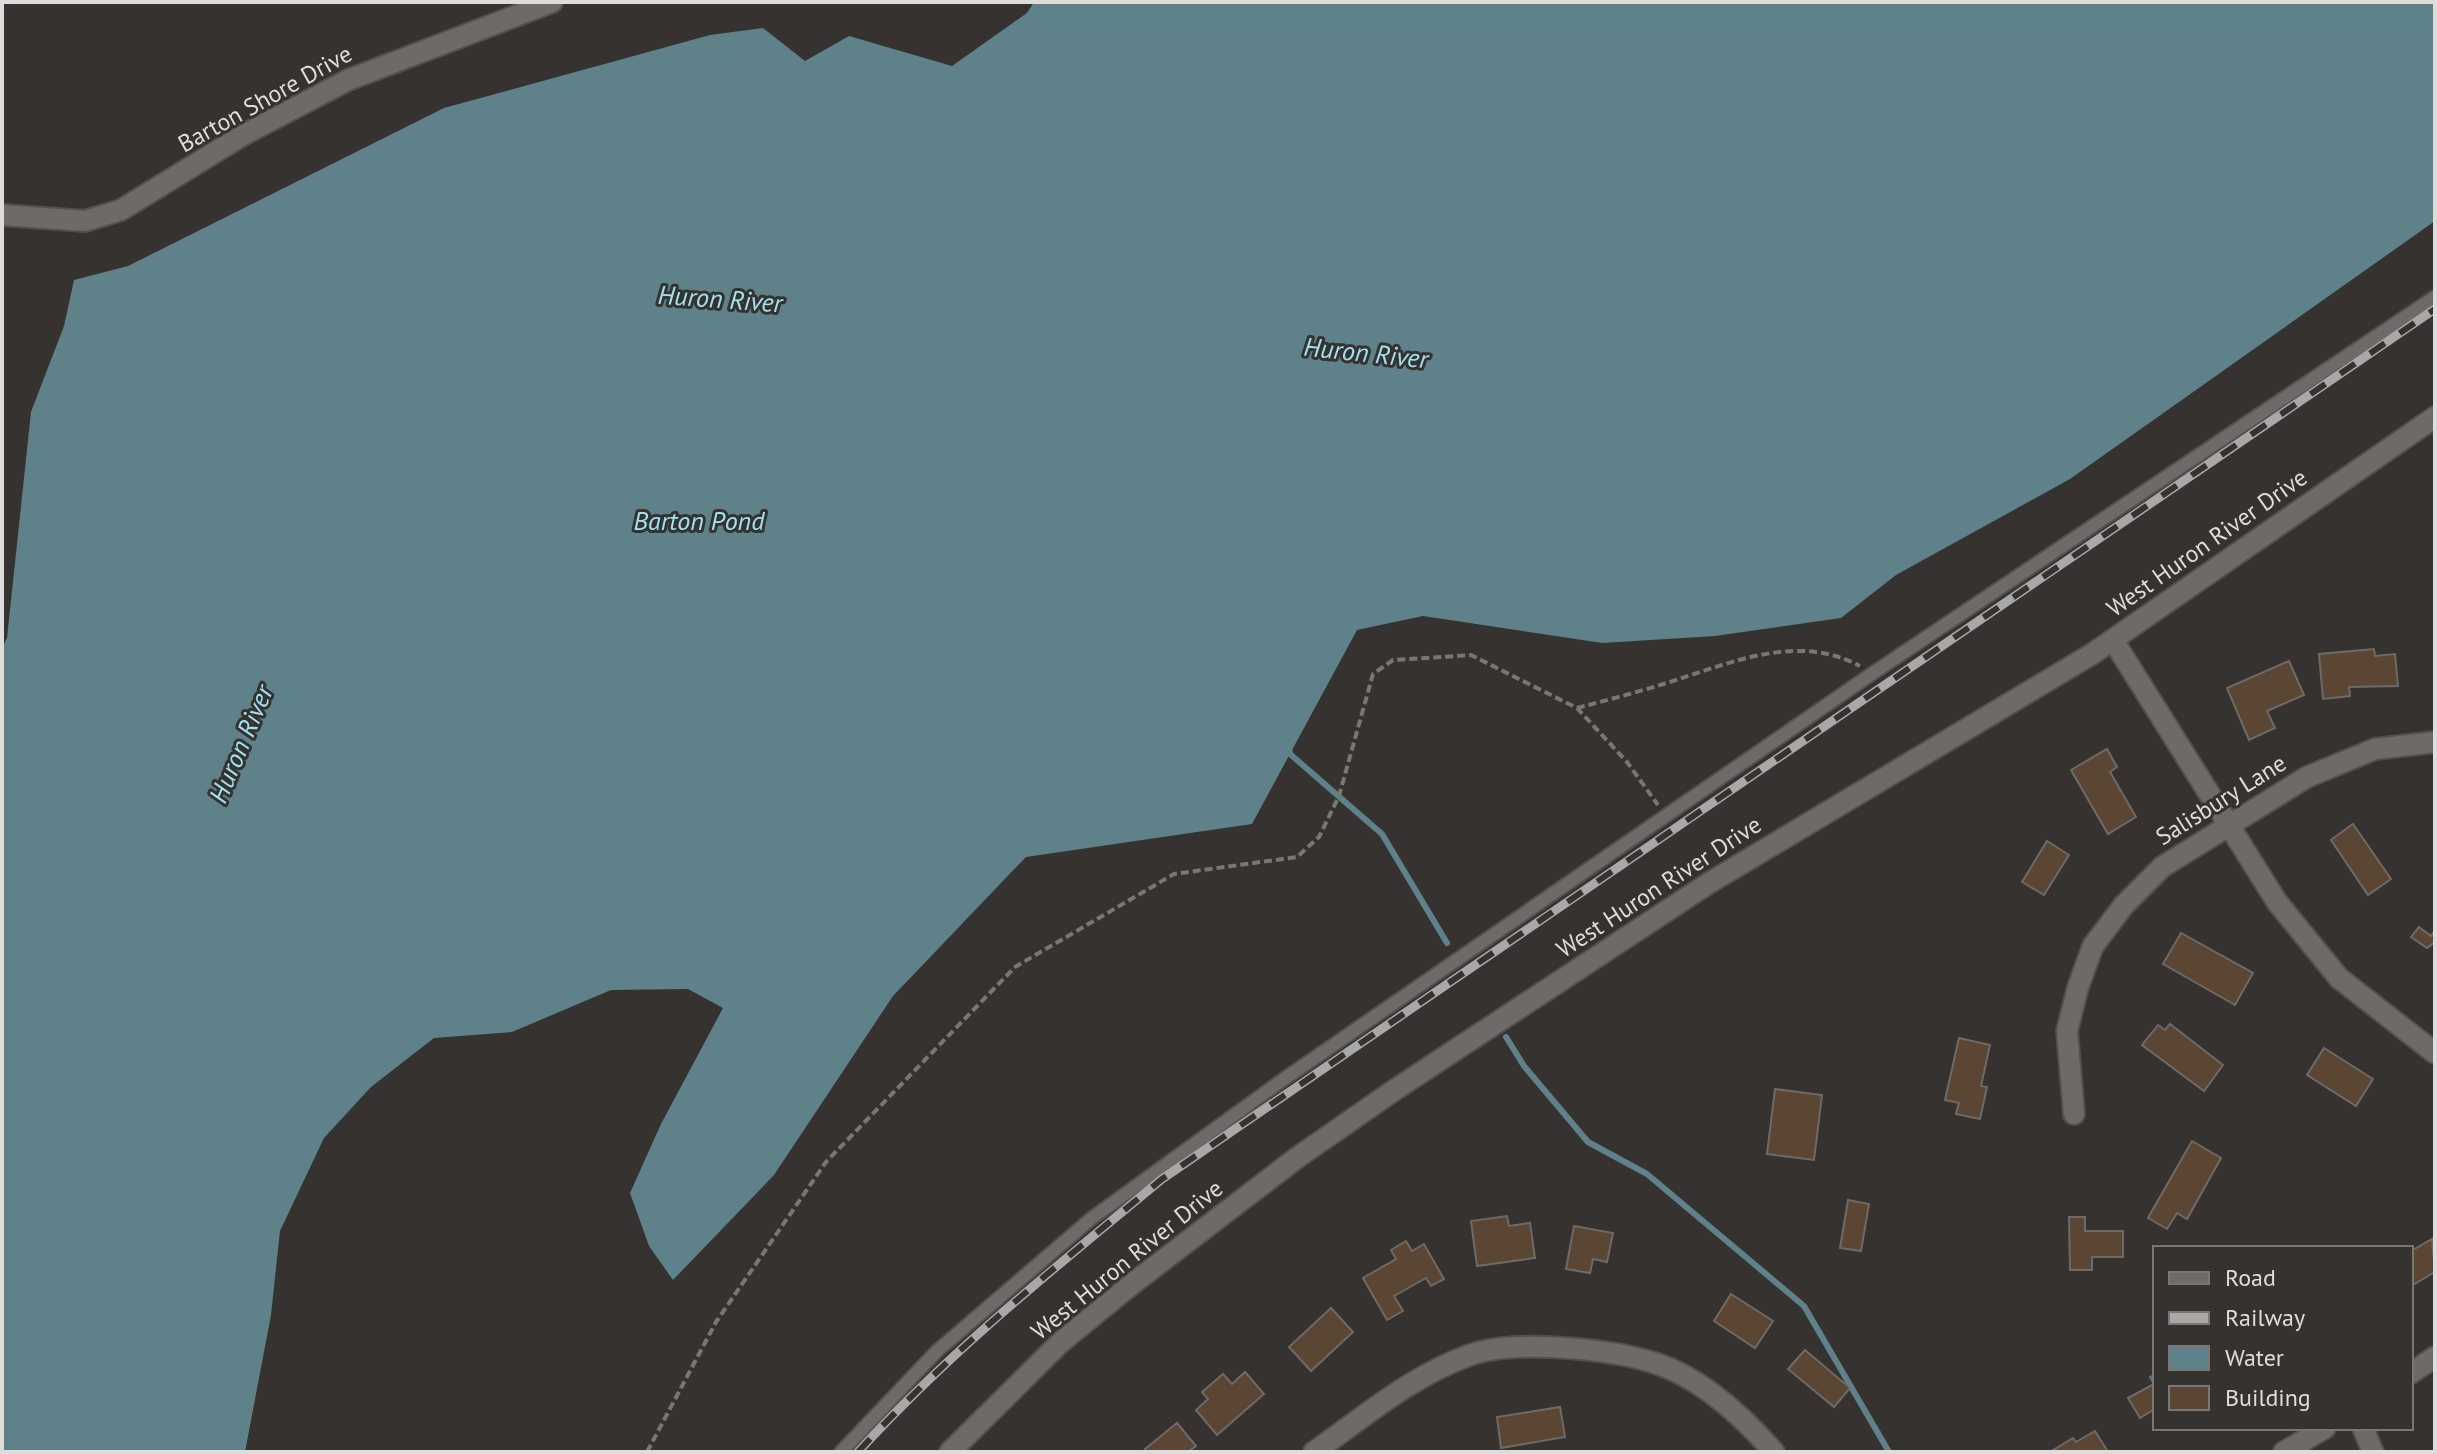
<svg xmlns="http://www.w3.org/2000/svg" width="2437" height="1454" viewBox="0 0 2437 1454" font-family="'PT Sans',sans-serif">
  <rect width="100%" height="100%" fill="#35322f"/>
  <path fill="#5e818a" d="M1034,2H2435V221L2070,479L1896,575L1841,618L1715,636L1602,643L1423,616L1357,630L1252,824L1026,857L893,996L774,1175L673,1280L649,1246L630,1193L661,1124L723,1008L688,989L611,990L512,1032L434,1038L371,1087L324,1138L280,1231L271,1315L245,1452H2V648L7,638L31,412L64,326L74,280L128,266L444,108L710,35L763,28L805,61L849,36L952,66L1027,13Z"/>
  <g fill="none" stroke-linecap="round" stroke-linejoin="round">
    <g stroke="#5e818a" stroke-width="6">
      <path d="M1289,746L1290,754L1382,834L1447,943"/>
      <path d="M1506,1037L1524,1066L1588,1142L1647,1174L1804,1306L1889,1452"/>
    </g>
  </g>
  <g fill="#5b4533" stroke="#6d6a67" stroke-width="2">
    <path d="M2374,649L2375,656L2395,654L2398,686L2349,687L2350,696L2323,699L2319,654Z"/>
    <path d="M2289,661L2304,695L2267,711L2275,728L2249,740L2227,688Z"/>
    <path d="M2107,749L2117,767L2110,772L2136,817L2108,834L2071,770Z"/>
    <path d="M2353,824L2391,879L2368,895L2331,840Z"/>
    <path d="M2047,841L2069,855L2044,895L2022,882Z"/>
    <path d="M2419,927L2431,936L2435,930V942L2427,948L2411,937Z"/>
    <path d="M2181,933L2253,973L2235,1005L2163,964Z"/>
    <path d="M2170,1024L2223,1065L2204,1091L2142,1045L2158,1025L2165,1030Z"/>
    <path d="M1959,1038L1990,1045L1981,1086L1987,1087L1980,1119L1956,1114L1959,1103L1945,1100Z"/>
    <path d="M2324,1048L2373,1079L2356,1106L2307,1075Z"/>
    <path d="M1775,1089L1822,1095L1814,1160L1767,1154Z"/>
    <path d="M2192,1141L2221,1158L2187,1219L2177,1213L2167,1229L2148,1218Z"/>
    <path d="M1848,1200L1869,1204L1861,1251L1840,1248Z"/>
    <path d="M1507,1216L1509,1226L1530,1223L1535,1258L1477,1266L1471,1221Z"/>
    <path d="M2069,1217H2085V1231H2123V1257H2092V1270H2070Z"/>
    <path d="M1574,1226L1613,1233L1607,1262L1593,1259L1590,1273L1566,1269Z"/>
    <path d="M2432,1239L2435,1272L2411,1286V1251Z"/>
    <path d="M1406,1241L1412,1251L1424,1244L1444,1279L1431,1286L1426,1278L1394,1296L1403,1311L1387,1320L1363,1278L1396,1259L1391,1250Z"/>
    <path d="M1731,1294L1773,1321L1755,1348L1714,1321Z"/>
    <path d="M1331,1308L1353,1332L1311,1371L1289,1347Z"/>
    <path d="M1805,1350L1850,1388L1834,1407L1788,1369Z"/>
    <path d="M1245,1372L1264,1394L1217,1435L1196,1410L1208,1399L1202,1392L1223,1374L1232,1384Z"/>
    <path d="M2155,1375V1409L2140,1418L2128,1398L2154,1384L2150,1377Z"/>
    <path d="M1560,1407L1565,1437L1501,1448L1497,1417Z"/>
    <path d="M1177,1423L1196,1446L1188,1452H1148L1145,1449Z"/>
    <path d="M2095,1431L2108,1452H2050L2073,1438L2076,1442Z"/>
  </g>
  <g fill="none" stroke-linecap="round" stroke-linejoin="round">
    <g stroke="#53514e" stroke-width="16">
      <path id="service" d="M841,1452L937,1351L1092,1218L1284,1079L1873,673L2435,297"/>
    </g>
    <g stroke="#53514e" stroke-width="24">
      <g id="minor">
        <path d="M2,215L85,221L121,210L243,135L348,80L552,2"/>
        <path d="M2113,640L2277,902L2339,978L2435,1053"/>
        <path d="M2074,1114L2067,1031L2078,987L2093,946L2124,905L2162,867L2307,777L2375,749L2435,742"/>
        <path d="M2411,1373L2435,1357"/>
        <path d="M2363,1428L2373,1452"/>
        <path d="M1314,1452C1364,1417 1411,1376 1470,1355C1515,1339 1613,1349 1658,1364C1702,1379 1744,1418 1774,1452"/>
        <path d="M2284,1452L2325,1428"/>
      </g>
    </g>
    <g stroke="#53514e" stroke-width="24">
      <path id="tertiary" d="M950,1452L1061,1342L1132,1284L1298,1157L1396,1089L1709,883L2092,654L2435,417"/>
    </g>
    <g stroke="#797774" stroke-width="4" stroke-dasharray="8 4" stroke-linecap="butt">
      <path d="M1577,708C1611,699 1646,690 1679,679C1738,660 1800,634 1860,666"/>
      <path d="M647,1452L716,1322L826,1162L1015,967L1174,874L1297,857L1319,837L1339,796L1373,674L1393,660L1471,655L1577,708L1627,762L1658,805"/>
    </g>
    <use href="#service" stroke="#6d6a67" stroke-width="12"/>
    <use href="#minor" stroke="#6d6a67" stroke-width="20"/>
    <use href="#tertiary" stroke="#6d6a67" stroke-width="20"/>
    <g stroke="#aaa8a6" stroke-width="9">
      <path id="rail" d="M858,1452C950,1351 1057,1266 1162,1179L2435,309"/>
    </g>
    <use href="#rail" stroke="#35322f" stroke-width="6" stroke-dasharray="18" stroke-linecap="butt"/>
  </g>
  <g text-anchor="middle" stroke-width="6" stroke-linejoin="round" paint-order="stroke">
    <g font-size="24" fill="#dfdddb" stroke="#35322f">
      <text transform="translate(265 99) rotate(-29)" y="8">Barton Shore Drive</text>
      <text transform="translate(2207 543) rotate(-35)" y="8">West Huron River Drive</text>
      <text transform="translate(2221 800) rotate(-32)" y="8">Salisbury Lane</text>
      <text transform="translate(1659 887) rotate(-33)" y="8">West Huron River Drive</text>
      <text transform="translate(1127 1260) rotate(-39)" y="8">West Huron River Drive</text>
    </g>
    <g font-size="26" font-style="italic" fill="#9fe2f3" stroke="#35322f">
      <text transform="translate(720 299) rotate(4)" y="9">Huron River</text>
      <text transform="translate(1366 353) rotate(6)" y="9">Huron River</text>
      <text x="699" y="530">Barton Pond</text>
      <text transform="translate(241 744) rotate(-67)" y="9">Huron River</text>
    </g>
  </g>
  <rect width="2437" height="1454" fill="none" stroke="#dfdddb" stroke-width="8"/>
  <rect x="2153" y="1246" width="260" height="184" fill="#35322f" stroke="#797674" stroke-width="2"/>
  <rect x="2169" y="1272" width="40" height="12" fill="#6d6a67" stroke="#797674" stroke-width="2"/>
  <text x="2225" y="1286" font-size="24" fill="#dfdddb">Road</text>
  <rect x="2169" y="1312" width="40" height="12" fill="#aaa8a6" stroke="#797674" stroke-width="2"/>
  <text x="2225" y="1326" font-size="24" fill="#dfdddb">Railway</text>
  <rect x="2169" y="1346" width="40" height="24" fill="#5e818a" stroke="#797674" stroke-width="2"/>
  <text x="2225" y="1366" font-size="24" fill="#dfdddb">Water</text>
  <rect x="2169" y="1386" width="40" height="24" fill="#5b4533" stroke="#797674" stroke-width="2"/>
  <text x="2225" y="1406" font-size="24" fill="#dfdddb">Building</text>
</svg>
